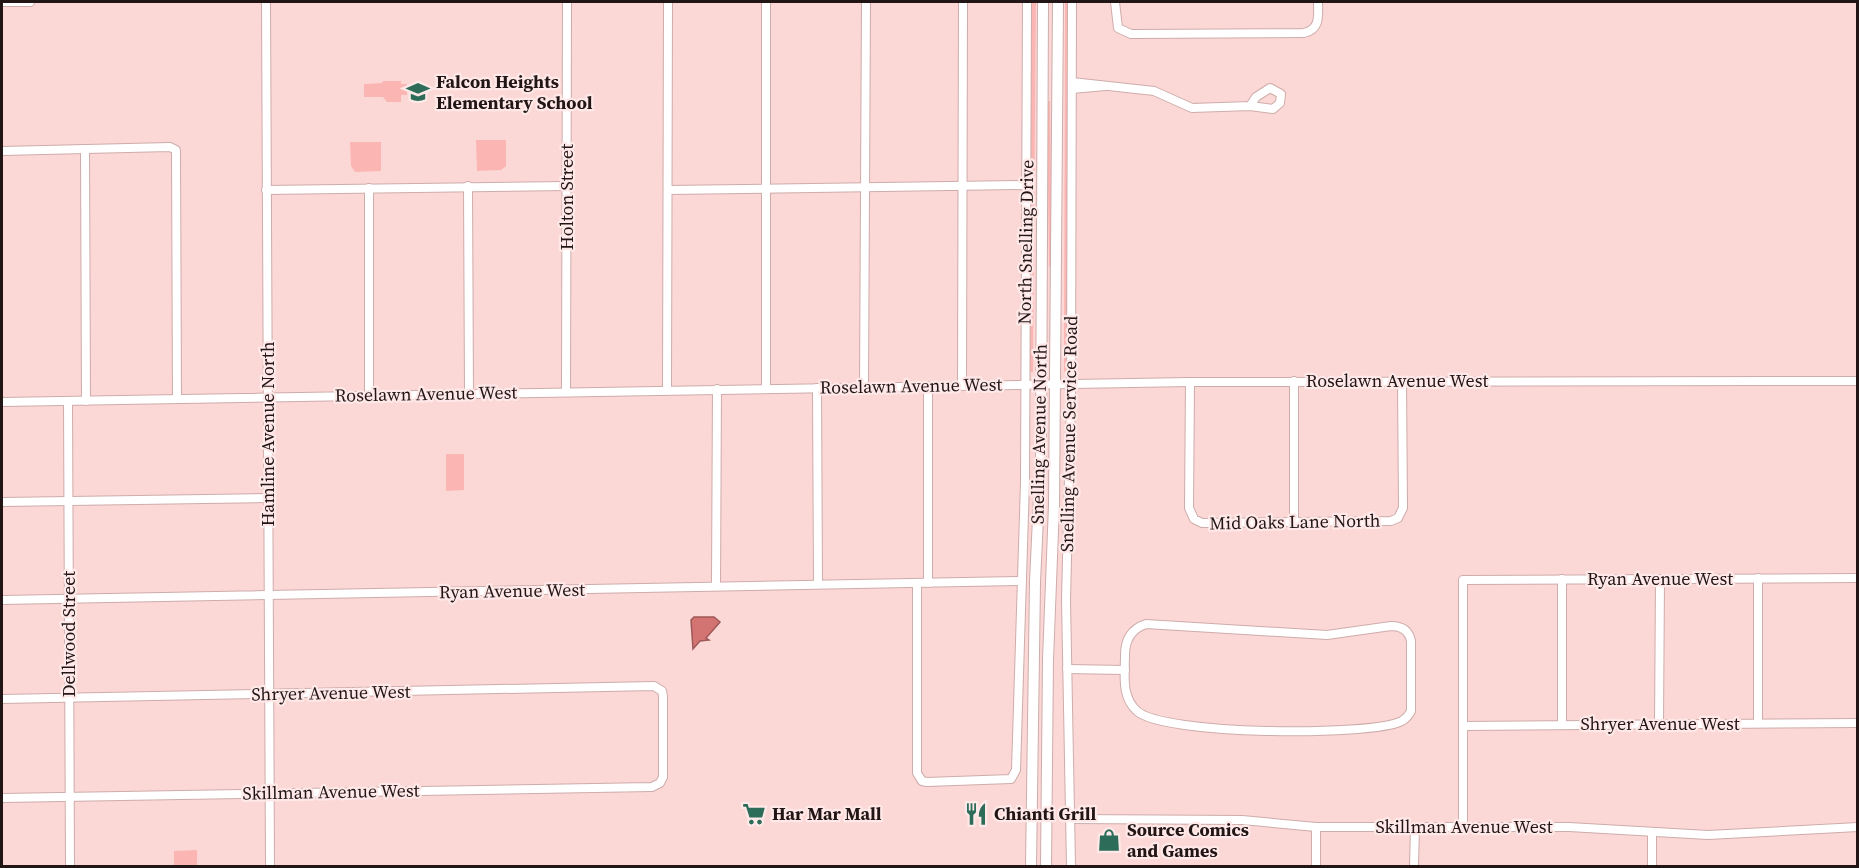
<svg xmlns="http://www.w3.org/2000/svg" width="1859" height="868" viewBox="0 0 1859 868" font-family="'Source Serif 4',serif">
  <rect width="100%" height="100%" fill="#fbd8d6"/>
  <g fill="#fbb6b4">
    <path d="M1031,2H1036L1033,372H1029Z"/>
    <path d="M1065,2H1067V370L1064,372Z"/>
    <path d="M383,81H401V84H407V95H401V102H387L383,97H364V84L382,83Z"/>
    <path d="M1047,101H1050L1052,267H1049Z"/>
    <path d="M476,140H506V166L501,170L477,171Z"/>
    <path d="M350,142H381V171L355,172L351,166Z"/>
    <path d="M446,454H464V490L446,491Z"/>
    <path d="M197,850V866H174V851Z"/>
  </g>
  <path fill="#d37473" stroke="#9e5857" stroke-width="1.5" d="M694,617H714L720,622L706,638L709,640L700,641L693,649L691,620Z"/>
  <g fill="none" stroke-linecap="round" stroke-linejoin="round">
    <g stroke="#ceacaa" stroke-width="10">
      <g id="minor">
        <path d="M2,2H30"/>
        <path d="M266,2L270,866"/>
        <path d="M1115,2L1118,28L1131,34L1304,33C1321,29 1318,15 1318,2"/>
        <path d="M1072,82L1154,91L1192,108L1250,106L1273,109L1280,103L1281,94L1270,88L1256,97L1250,106"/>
        <path d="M1072,89L1105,86"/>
        <path d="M85,149L86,401"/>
        <path d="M2,151L170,147L176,150L177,399"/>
        <path d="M468,186L469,393"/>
        <path d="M369,188V395"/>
        <path d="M266,190L567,186"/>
        <path d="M668,190L1026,185"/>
        <path d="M1190,382L1189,508L1194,519L1202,523L1391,521L1398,518L1403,508L1402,382"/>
        <path d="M962,385L963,2"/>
        <path d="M864,387L866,2"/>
        <path d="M817,388L818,584"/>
        <path d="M766,389V2"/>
        <path d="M667,390L668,2"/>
        <path d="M566,392L567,2"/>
        <path d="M68,401L70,866"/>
        <path d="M2,402L1190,382L1858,381"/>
        <path d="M2,502L268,498"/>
        <path d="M1294,522V381"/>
        <path d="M917,583V773L922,781L927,782L1011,779L1016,770L1025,482L1027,2"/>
        <path d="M928,583V386"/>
        <path d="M716,586L717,389"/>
        <path d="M2,600L1022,581"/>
        <path d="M1146,624L1327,635L1391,626C1402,626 1409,631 1411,641V711C1409,715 1407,718 1402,721C1370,737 1162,735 1137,711C1121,697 1125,674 1125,655C1125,640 1131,629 1146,624Z"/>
        <path d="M1067,669L1125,670"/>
        <path d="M2,699L654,686L662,691L663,696V777L660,783L652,787L2,798"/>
        <path d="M1758,723V578"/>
        <path d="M1659,724L1660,579"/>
        <path d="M1562,725V579"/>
        <path d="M1463,726L1858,723"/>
        <path d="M1071,819L1242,820L1316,827H1569L1708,835L1858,827"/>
        <path d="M1463,828V580L1858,578"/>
        <path d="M1071,866L1066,600L1071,395L1072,2"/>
        <path d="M1316,866V827"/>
        <path d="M1414,866L1415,827"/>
        <path d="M1652,866V833"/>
      </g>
    </g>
    <g stroke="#ceacaa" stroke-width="12">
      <g id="major">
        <path d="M1031,866L1035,582L1041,454L1043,2"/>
        <path d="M1046,866L1048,660L1054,505L1058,2"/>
      </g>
    </g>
    <use href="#minor" stroke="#fff" stroke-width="8"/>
    <use href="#major" stroke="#fff" stroke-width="10"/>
  </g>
  <defs>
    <g id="school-bare" transform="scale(1.8)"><path d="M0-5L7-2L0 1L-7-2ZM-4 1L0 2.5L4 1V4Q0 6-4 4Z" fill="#2c6c59" stroke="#ffe9e8" stroke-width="2.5" paint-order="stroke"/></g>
    <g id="supermarket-bare" transform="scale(1.8)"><path d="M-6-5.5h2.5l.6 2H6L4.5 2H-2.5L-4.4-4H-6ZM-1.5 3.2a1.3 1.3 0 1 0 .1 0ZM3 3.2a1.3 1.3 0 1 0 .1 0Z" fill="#2c6c59" stroke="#ffe9e8" stroke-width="2.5" paint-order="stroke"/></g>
    <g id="restaurant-bare" transform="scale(1.8)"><path d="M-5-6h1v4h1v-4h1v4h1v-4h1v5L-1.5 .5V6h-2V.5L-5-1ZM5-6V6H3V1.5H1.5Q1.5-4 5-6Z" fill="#2c6c59" stroke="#ffe9e8" stroke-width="2.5" paint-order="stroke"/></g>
    <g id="shop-bare" transform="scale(1.8)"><path d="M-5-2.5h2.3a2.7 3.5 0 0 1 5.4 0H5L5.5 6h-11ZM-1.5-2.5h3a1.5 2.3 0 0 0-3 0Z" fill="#2c6c59" stroke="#ffe9e8" stroke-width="2.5" paint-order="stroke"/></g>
  </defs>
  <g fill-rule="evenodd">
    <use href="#school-bare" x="418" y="92"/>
    <use href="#supermarket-bare" x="754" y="814"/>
    <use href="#restaurant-bare" x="976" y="814"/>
    <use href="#shop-bare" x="1109" y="840"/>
  </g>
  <g text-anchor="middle" stroke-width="4.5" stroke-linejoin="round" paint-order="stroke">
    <g font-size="18" font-weight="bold" fill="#211515" stroke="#ffe9e8" text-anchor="start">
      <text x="436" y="88">Falcon Heights<tspan x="436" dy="21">Elementary School</tspan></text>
      <text x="772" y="820">Har Mar Mall</text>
      <text x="994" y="820">Chianti Grill</text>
      <text x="1127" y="836">Source Comics<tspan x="1127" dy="21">and Games</tspan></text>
    </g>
    <g font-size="18" fill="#211515" stroke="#ffe9e8">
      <text transform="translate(567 197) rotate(-90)" y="6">Holton Street</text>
      <text transform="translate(1026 242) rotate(-89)" y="6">North Snelling Drive</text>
      <text x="1397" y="387">Roselawn Avenue West</text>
      <text transform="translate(911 386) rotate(-1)" y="6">Roselawn Avenue West</text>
      <text transform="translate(426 394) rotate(-1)" y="6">Roselawn Avenue West</text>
      <text transform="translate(268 434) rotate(-90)" y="6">Hamline Avenue North</text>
      <text transform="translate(1039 434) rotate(-89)" y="6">Snelling Avenue North</text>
      <text transform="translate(1069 434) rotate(-89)" y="6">Snelling Avenue Service Road</text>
      <text transform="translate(1295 522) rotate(-1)" y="6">Mid Oaks Lane North</text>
      <text x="1660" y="585">Ryan Avenue West</text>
      <text transform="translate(512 591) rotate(-1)" y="6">Ryan Avenue West</text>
      <text transform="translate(69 634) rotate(-90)" y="6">Dellwood Street</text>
      <text transform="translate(331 693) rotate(-1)" y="6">Shryer Avenue West</text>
      <text x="1660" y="730">Shryer Avenue West</text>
      <text transform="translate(331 792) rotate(-1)" y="6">Skillman Avenue West</text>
      <text x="1464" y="833">Skillman Avenue West</text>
    </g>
  </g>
  <rect width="1859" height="868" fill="none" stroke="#211515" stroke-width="6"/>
</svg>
